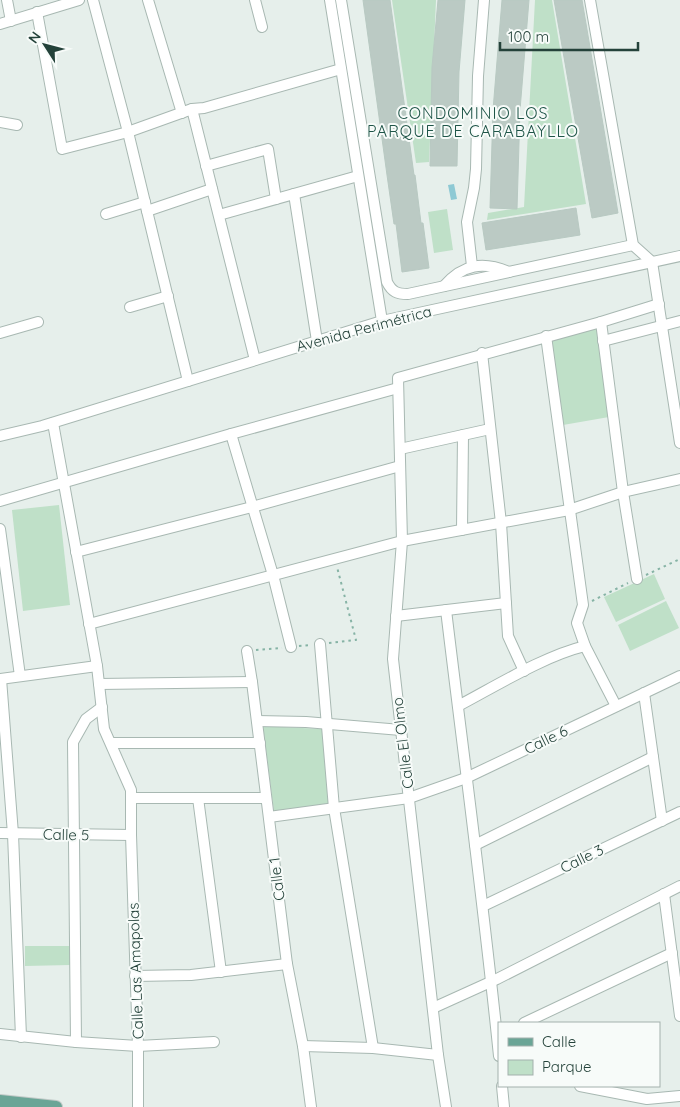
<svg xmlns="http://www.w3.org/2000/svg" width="680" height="1107" viewBox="0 0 680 1107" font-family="Quicksand,sans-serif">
  <rect width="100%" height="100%" fill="#e6efeb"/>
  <g fill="#bfe0c8">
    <path d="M392,0H436L429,162L416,163Z"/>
    <path d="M535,0H552L586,204L487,220L488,213L524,207Z"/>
    <path d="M447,209L453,250L434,253L428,212Z"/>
    <path d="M597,326L609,417L563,425L551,337Z"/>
    <path d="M59,505L70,605L23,611L12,510Z"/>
    <path d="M654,574L665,599L616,622L604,597Z"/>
    <path d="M666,601L679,628L630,651L618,625Z"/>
    <path d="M263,726L322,729L330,805L274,812Z"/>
    <path d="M25,946H70V965L25,966Z"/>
  </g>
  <path fill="#8ec9d4" d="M454,184L457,199L451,200L448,185Z"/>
  <g fill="#bbcac4" stroke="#b8c9c2">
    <path d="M363,0H390L414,175H415L421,223H423L429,268L402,272L396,224H394L387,175Z"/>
    <path d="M438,0H465L459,72L457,166H430L432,67Z"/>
    <path d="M502,0H529L520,110L517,209L490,208L493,110Z"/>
    <path d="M554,0H582L618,213L592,218Z"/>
    <path d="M576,208L580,235L486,250L482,223Z"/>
  </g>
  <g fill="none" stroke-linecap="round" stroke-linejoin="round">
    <g stroke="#a8b8b2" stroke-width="12">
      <g id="minor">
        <path d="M7,0L11,21"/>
        <path d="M93,0L128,132L188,381"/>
        <path d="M148,0L182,113"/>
        <path d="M255,0L262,27"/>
        <path d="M330,0L382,321"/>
        <path d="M341,0L387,282C392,292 397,294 408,294L633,245"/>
        <path d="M590,0L633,245L652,262L680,443"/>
        <path d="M37,12L62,149L128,132L192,109L204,108L341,69"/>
        <path d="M0,24L79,0"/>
        <path d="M192,109L255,360"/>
        <path d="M0,122L17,125"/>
        <path d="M206,166L268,149L276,199"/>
        <path d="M294,194L317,341"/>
        <path d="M147,211L212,189"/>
        <path d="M106,214L145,202"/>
        <path d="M219,215L358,176"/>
        <path d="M472,266L467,222L474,188L476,169L478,76L484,0"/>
        <path d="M444,286C463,264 483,261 509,272"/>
        <path d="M130,307L168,296"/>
        <path d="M601,322L623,492L637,579"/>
        <path d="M0,333L38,322"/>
        <path d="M546,336L583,605L577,623L585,646L616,706"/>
        <path d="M603,341L680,321"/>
        <path d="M482,353L501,523L508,636L524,671"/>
        <path d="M53,423L97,666L104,729L131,790V835L138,1046V1107"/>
        <path d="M231,434L273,575L291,647"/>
        <path d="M0,436L42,426L382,321L680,256"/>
        <path d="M400,449L490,429"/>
        <path d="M0,501L231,434L398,388"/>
        <path d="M0,529L20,676"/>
        <path d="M462,530L463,435"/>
        <path d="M76,552L252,507L400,466"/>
        <path d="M446,610C464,759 484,907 499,1056"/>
        <path d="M396,616L506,603"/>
        <path d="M89,624L402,541L569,510L623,492L680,479"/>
        <path d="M320,644L334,808L373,1048"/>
        <path d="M247,651L252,682L287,964L303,1046L311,1107"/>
        <path d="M0,679L97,666"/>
        <path d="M1,679L13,834L21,1037"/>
        <path d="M99,684L252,682"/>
        <path d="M644,693L662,821"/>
        <path d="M458,706C496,686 544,656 585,646"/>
        <path d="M257,721L306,722L401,730"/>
        <path d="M111,743H260"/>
        <path d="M131,798H266"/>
        <path d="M198,798L221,972"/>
        <path d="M269,817L409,798L466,778L680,676"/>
        <path d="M0,833L131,835"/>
        <path d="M475,845L653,757"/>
        <path d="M664,894L680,1016"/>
        <path d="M483,906L680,812"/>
        <path d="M135,976L191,975L287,964"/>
        <path d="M433,1008L497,979L680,886"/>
        <path d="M524,1023L672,953"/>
        <path d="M0,1034L76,1042L138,1046L214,1042"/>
        <path d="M76,1042L73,742L86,719L102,707"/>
        <path d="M303,1046L373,1048L438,1055"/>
        <path d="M502,1086L504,1107"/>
        <path d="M580,1086L647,1099L680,1096"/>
        <path d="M446,1107L438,1055L393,659L402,541L398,378L601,322L659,304"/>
      </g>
    </g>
    <g stroke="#c2cac8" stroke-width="14">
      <path id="major" d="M0,1101L56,1107"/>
    </g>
    <g stroke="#86b3a5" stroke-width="2" stroke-dasharray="2.5 4" stroke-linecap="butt">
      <path d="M646,575L680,559"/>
      <path d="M592,601L628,583"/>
      <path d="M329,643L356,640L337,567"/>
      <path d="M299,646L311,645"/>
      <path d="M256,650L282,648"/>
    </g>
    <use href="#minor" stroke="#fff" stroke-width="10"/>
    <use href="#major" stroke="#6aa596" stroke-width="12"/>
  </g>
  <g text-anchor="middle" stroke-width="4" stroke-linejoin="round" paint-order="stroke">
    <g font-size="15" fill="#24423a" stroke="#f7fbf9">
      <text transform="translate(364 329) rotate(-15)" y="5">Avenida Perimétrica</text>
      <text transform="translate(546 740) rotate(-26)" y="5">Calle 6</text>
      <text transform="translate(403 743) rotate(-97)" y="5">Calle El Olmo</text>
      <text transform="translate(66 835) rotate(1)" y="5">Calle 5</text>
      <text transform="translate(582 859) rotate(-26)" y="5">Calle 3</text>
      <text transform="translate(277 879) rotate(-97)" y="5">Calle 1</text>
      <text transform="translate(136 971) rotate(-92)" y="5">Calle Las Amapolas</text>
    </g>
    <g font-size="16" letter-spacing="1" fill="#1f5548" stroke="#f7fbf9">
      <text x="473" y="119">CONDOMINIO LOS<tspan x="473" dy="18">PARQUE DE CARABAYLLO</tspan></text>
    </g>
  </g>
  <rect x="498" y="1022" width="162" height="65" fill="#f7fbf9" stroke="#a3b1ad"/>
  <rect x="508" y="1038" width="25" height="8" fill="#6aa596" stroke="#a3b1ad"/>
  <text x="542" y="1047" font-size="15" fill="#24423a">Calle</text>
  <rect x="508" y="1060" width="25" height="15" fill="#bfe0c8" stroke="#a3b1ad"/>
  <text x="542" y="1072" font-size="15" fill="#24423a">Parque</text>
  <g transform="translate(45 45) rotate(306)" stroke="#f7fbf9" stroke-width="4" paint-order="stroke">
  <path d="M0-4L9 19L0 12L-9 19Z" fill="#24423a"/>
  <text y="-8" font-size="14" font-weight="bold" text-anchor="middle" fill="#24423a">N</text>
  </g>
  <path d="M500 42v8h138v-8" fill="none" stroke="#24423a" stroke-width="2.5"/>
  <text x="508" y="42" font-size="15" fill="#24423a" stroke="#f7fbf9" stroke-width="4" paint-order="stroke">100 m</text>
</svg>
